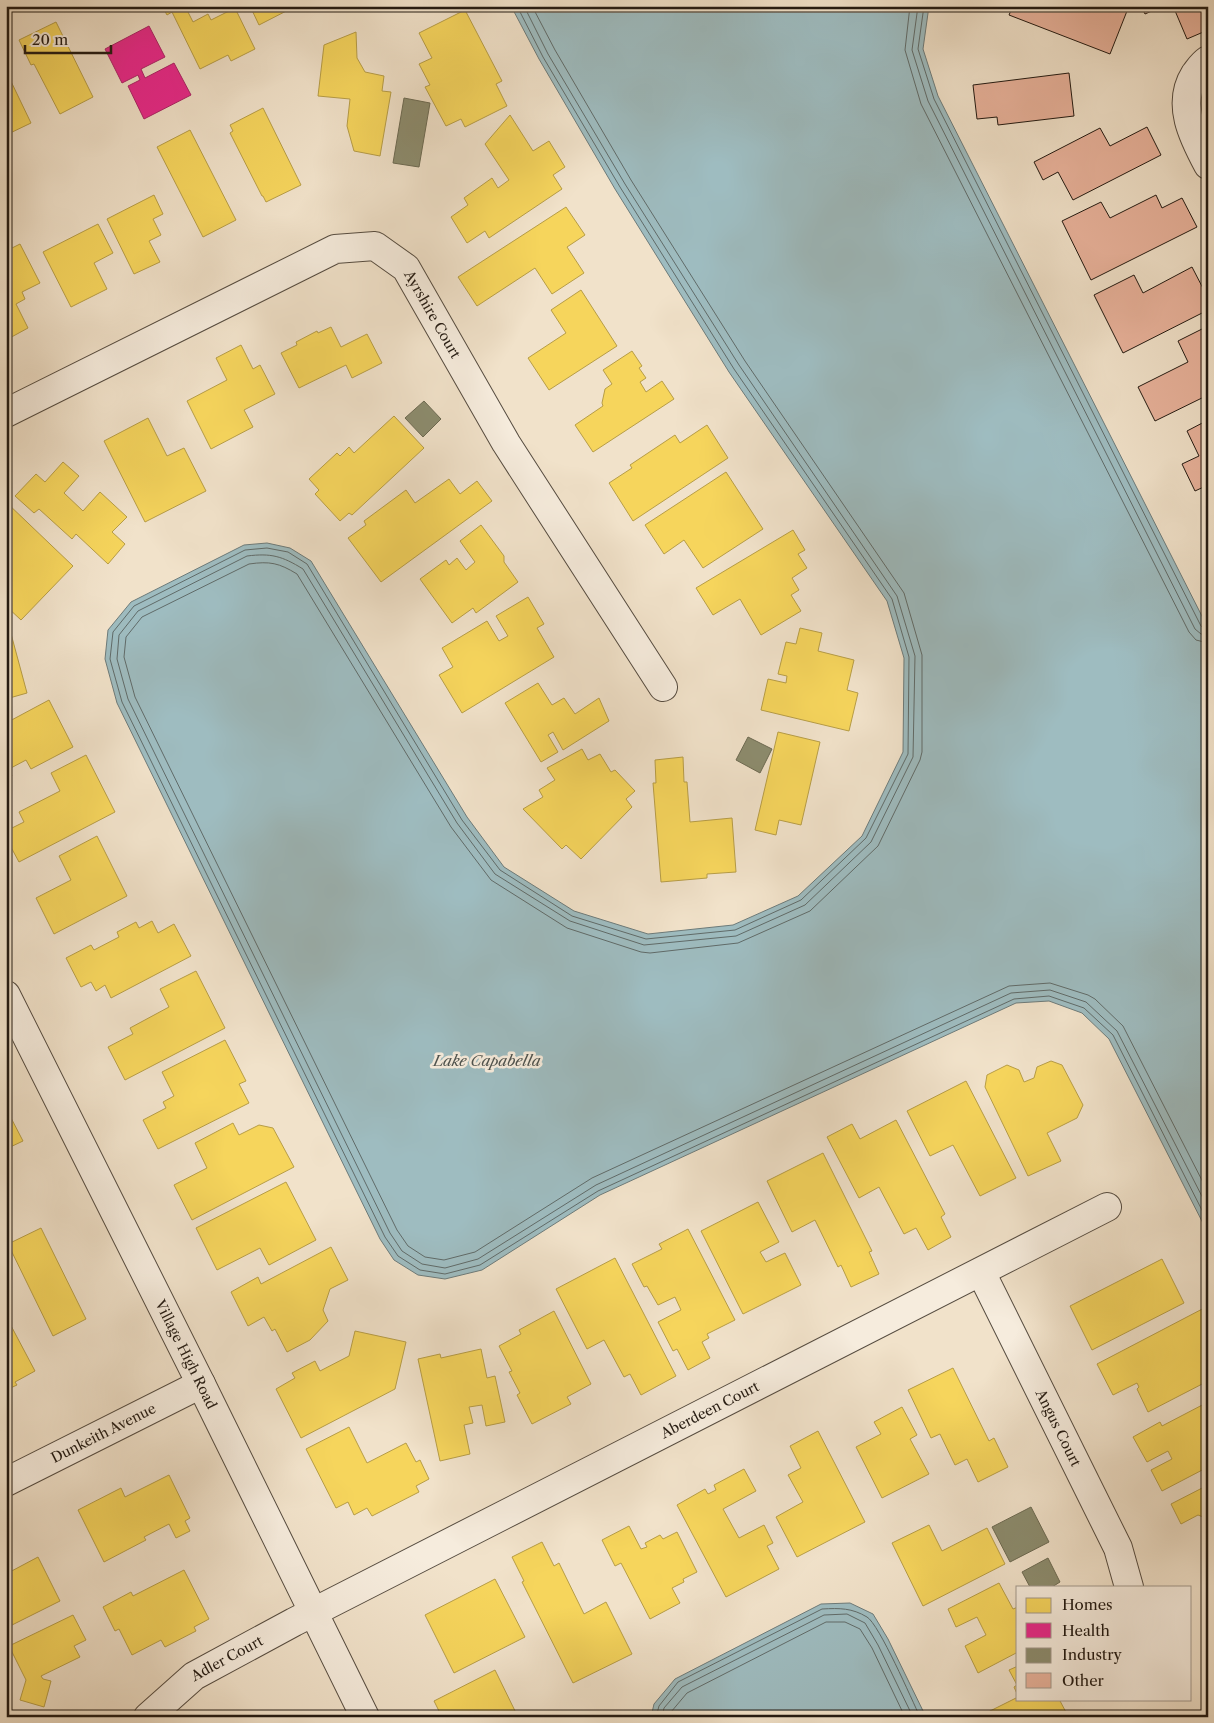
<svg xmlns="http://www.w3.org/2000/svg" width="1214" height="1723" viewBox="0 0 1214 1723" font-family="'Libre Caslon Text',serif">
  <rect width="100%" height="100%" fill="#f1e2ca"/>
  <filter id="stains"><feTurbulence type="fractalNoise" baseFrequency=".004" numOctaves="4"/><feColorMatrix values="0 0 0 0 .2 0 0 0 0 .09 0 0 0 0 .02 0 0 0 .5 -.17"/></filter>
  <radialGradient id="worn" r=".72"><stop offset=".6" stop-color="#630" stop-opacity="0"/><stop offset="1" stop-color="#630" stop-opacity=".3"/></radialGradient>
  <g fill="#9ebcc0" stroke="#6d7b7a">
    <path d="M511,6H929L923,49L938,96L1208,628V1233L1109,1039L1082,1013L1049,1001L1016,1003L600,1195L482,1270L445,1279L418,1275L394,1260L380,1239L117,703L105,659L108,630L131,602L244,545L267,543L290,548L311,561L467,817L504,867L574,911L648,934L733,925L798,896L862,836L903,752L904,658L887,601L729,372L615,189L539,59Z"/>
    <path d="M850,1603L873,1614L888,1639L926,1717H651L654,1704L675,1679L821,1604Z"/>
  </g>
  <g fill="#f6d55c" stroke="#b79d46">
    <path d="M162,6H185L193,22L208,14L211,20L235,8L255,49L231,61L228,55L200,69L172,12L167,15Z"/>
    <path d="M250,6H296L259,25Z"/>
    <path d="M465,10L502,81L496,84L507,106L465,127L461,119L446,126L425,87L430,85L419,64L432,58L419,33Z"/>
    <path d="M56,22L93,97L60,114L34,64L31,65L19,40Z"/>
    <path d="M356,32L357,58L365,72L384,76L382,91L391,92L380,156L354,151L347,126L350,99L318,96L324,45Z"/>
    <path d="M6,71L31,123L6,135Z"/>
    <path d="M263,108L301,185L266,202L263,196H262L230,133L233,131L230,125Z"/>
    <path d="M510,115L533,151L549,141L565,167L553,175L562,189L489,238L485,231L467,243L451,217L468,205L464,198L492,178L498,188L509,180L485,144Z"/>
    <path d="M190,130L236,220L203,237L157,147Z"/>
    <path d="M154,195L163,214L153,219L161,235L149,241L160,262L134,274L107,219Z"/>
    <path d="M566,207L585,235L567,247L584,273L552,294L535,268L477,306L458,277Z"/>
    <path d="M98,224L113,253L94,263L107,289L71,307L43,252Z"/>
    <path d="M20,244L40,283L22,292L25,299L16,304L28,328L6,340V251Z"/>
    <path d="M581,290L617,346L549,390L528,358L566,333L551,310Z"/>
    <path d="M331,327L341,347L367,334L382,363L352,378L346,365L299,388L281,353L297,345L296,342L317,331L318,333Z"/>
    <path d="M241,345L253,369L260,365L275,394L244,410L253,427L211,449L187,401L227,380L216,358Z"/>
    <path d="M632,351L642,366L639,368L646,378L640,382L646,392L662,381L674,399L593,452L575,425L603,406L602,403L605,389L612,384L603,370Z"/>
    <path d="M394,416L424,448L352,515L349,513L340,521L315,494L319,490L309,479L337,453L340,456L349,447L354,453Z"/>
    <path d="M148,418L167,456L184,448L206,491L145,522L104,441Z"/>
    <path d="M707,425L728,458L633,521L609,483L632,468L630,465L675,435L680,443Z"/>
    <path d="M63,462L79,476L64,493L83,511L100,492L127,517L112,532L125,544L108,564L76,534L72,539L39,509L34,513L15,496L36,474L45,482Z"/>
    <path d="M726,472L763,529L703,568L684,540L664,554L645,525Z"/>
    <path d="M449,479L460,494L477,481L492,501L381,582L348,538L366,525L364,521L406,490L415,503Z"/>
    <path d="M6,502L73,566L21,620L6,606Z"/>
    <path d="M481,525L504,556V562L518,582L476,613L473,608L452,623L420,579L446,560L449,565L457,558L466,570L475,562L460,541Z"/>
    <path d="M793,530L805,550L798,554L807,568L792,578L799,590L791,595L801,611L761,635L740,599L713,615L696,588Z"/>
    <path d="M528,597L544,624L537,628L554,657L462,713L439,675L453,667L442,648L487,621L499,641L508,636L496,616Z"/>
    <path d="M800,628L822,633L818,651L854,660L847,690L858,693L849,731L761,710L768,679L786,683L787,676L778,674L786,642L796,644Z"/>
    <path d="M10,630L27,693L6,699V631Z"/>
    <path d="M538,683L552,705L564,698L575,714L599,698L609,721L563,750L553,732L548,735L558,752L541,762L505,703Z"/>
    <path d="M49,700L73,747L31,769L26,760L9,769L12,776L6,779V723Z"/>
    <path d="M778,732L820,742L801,825L779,820L776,835L755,830Z"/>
    <path d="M582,749L588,760L600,754L611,772L615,770L635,791L626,799L632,807L581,859L566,845L562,849L523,809L543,797L539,790L555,780L547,768Z"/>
    <path d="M86,755L115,812L19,862L6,838V831L24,822L19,812L60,791L51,773Z"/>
    <path d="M683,757L684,782H687L690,822L732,818L736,872L707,874V878L661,882L653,783H656L655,760Z"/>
    <path d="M97,836L127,896L54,934L36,898L71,880L59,856Z"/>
    <path d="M152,921L158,933L174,924L191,956L111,998L105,985L96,991L91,982L81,987L66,958L91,945L94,950L119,937L117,932L136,922L139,928Z"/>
    <path d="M196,971L225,1028L125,1080L108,1047L133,1034L130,1028L169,1007L160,989Z"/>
    <path d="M225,1040L246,1081L239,1084L249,1103L158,1149L143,1120L166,1108L163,1102L174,1096L162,1072Z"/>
    <path d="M1051,1061L1062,1065L1083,1105L1077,1118L1047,1133L1061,1161L1028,1176L985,1087L987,1075L1007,1065L1019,1070L1024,1082L1034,1078L1037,1067Z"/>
    <path d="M966,1081L1016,1178L980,1196L953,1145L930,1156L907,1111Z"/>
    <path d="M9,1114L23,1141L6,1149V1115Z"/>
    <path d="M896,1120L945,1214L941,1217L951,1237L928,1250L916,1228L904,1234L879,1187L859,1198L827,1137L852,1124L860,1139Z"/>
    <path d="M233,1123L239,1135L259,1125L273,1128L294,1167L192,1220L174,1185L207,1168L195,1143Z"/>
    <path d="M823,1153L872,1251L869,1252L879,1274L851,1287L841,1265L838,1267L815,1220L792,1232L767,1181Z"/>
    <path d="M286,1182L316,1240L269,1265L260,1248L217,1270L196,1228Z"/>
    <path d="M758,1202L779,1242L760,1252L766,1262L785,1253L801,1285L743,1314L701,1231Z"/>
    <path d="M41,1228L86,1319L53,1336L8,1244Z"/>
    <path d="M688,1229L735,1320L707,1334L709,1338L702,1342L710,1358L688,1370L677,1349L673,1351L658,1322L681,1310L675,1297L658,1305L647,1286L644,1287L632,1264L662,1249L659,1244Z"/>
    <path d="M331,1247L348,1280L330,1289L323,1310L328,1321L310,1340L287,1352L275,1329L272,1331L264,1317L248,1326L231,1292L258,1277L261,1284Z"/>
    <path d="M615,1258L676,1376L641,1395L630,1374L624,1377L604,1340L587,1349L556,1289Z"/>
    <path d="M1162,1259L1184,1303L1092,1350L1070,1306Z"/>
    <path d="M1208,1306V1381L1148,1412L1137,1389L1139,1387L1137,1383L1113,1395L1097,1364Z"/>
    <path d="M554,1311L591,1384L567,1397L571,1404L532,1424L517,1395L520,1393L509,1372L512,1371L499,1346L521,1334L519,1330Z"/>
    <path d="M8,1320L35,1371L15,1382L17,1385L6,1390V1321Z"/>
    <path d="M355,1331L406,1342L395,1389L301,1438L276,1389L295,1378L292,1373L315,1361L320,1371L349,1356Z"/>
    <path d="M481,1349L487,1378L495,1376L505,1422L486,1426L482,1405L469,1407L473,1423L464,1425L470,1454L440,1461L418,1359L440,1354L441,1358Z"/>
    <path d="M953,1368L989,1441L994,1438L1008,1467L978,1482L967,1459L955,1465L940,1434L931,1438L908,1390Z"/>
    <path d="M1208,1402V1467L1162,1491L1151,1470L1172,1459L1168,1451L1147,1462L1133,1437L1160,1422L1162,1426Z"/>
    <path d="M902,1407L917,1435L910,1439L929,1474L882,1498L856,1447L881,1434L874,1422Z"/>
    <path d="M349,1427L367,1463L406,1443L416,1462L420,1460L429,1479L416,1486L419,1492L372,1516L367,1508L354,1515L348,1502L336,1508L306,1449Z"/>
    <path d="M818,1431L865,1522L797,1557L776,1517L803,1502L788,1475L801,1468L790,1446Z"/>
    <path d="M744,1469L756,1491L723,1509L739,1538L764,1525L773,1543L767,1546L779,1569L726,1597L677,1505L705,1489L708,1494L716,1490L714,1485Z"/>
    <path d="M169,1475L190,1518L185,1521L190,1531L176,1538L169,1524L144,1537L146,1540L104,1562L78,1510L121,1488L125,1497Z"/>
    <path d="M1208,1485V1519L1198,1515L1181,1524L1171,1504Z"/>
    <path d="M929,1525L942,1551L987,1528L1005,1564L923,1606L892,1543Z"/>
    <path d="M629,1526L641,1549L647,1547L645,1543L660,1535L663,1539L677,1532L697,1572L683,1579L684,1582L672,1588L680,1603L650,1619L621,1563L615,1566L602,1540Z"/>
    <path d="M542,1542L554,1566L559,1563L584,1614L606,1602L632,1654L573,1683L522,1582L524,1581L512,1557Z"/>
    <path d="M38,1557L60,1601L6,1628V1574Z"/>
    <path d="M184,1570L209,1619L194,1627L196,1631L165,1647L161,1640L132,1655L119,1629L115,1631L103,1607L131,1592L133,1596Z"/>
    <path d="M495,1579L525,1637L454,1673L425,1615Z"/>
    <path d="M999,1583L1013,1609L1018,1607V1652L978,1673L965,1646L986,1635L977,1617L956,1627L948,1609Z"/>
    <path d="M73,1615L86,1640L74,1646L80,1657L41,1676L43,1679L51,1681L44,1707L20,1700L26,1680L9,1646Z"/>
    <path d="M1018,1666V1696L1014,1687L1017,1685L1009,1670Z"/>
    <path d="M495,1670L518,1717H442L434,1701Z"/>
    <path d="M1018,1697V1699H1059L1068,1716L988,1717L986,1713Z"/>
    <path d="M6,1711L8,1714L29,1717H6Z"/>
  </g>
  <path fill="#e7298a" stroke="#ac2466" d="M149,26L165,57L141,69L145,78L174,63L191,95L144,119L128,86L140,80L138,75L122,83L105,49Z"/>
  <g fill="#8c8c6e" stroke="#6c6a52">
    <path d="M404,98L430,103L419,167L393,163Z"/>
    <path d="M424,401L441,419L423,437L405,418Z"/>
    <path d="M748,737L772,749L760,773L736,760Z"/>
    <path d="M1031,1507L1049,1542L1010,1562L992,1527Z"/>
    <path d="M1048,1558L1060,1582L1052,1587H1030L1022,1572Z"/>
  </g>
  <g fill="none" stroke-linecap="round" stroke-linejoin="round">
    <g stroke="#606b69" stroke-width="1">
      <path d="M517,6L543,57L620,187L734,369L892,599L909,657L908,754L866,838L801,900L735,930L646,939L572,916L500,870L462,820L307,564L288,552L267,548L245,550L134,606L113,632L110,659L122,702L385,1237L398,1256L420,1270L445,1274L480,1265L598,1191L1014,999L1049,996L1084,1008L1113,1035L1208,1222"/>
      <path d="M524,6L548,54L625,184L739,365L897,596L915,656L913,757L871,842L805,905L736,936L644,945L570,921L495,874L457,823L303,569C282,556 271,553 247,556L138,611L119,635L117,659L128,699L390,1233L402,1251L422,1264L445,1268L478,1259L596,1185L1011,993L1050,990L1086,1002L1117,1031L1208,1208"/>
      <path d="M532,6L555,50L631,180L745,361L904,593L922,655V752L920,760L878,846L810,911L738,943L650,953L641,952L567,928L491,880L451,827L297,574C279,563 270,561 249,564L142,617L126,637L124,657L135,697L397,1230L408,1246L425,1257L444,1260L475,1252L592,1178L1009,986L1050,983L1088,995L1095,999L1123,1026L1208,1192"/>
      <path d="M910,6L905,50L921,104L1189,632L1196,640L1208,643"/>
      <path d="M918,6L912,50L928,101L1195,629L1201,634L1208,635"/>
      <path d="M924,6L918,49L934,99L1201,626L1204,629H1208"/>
      <path d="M656,1717L659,1706L678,1682L822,1609C840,1608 852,1608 867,1617C879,1624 912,1700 920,1717"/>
      <path d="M662,1717L664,1708L682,1687L824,1615L847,1614L865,1623L878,1645L913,1717"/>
      <path d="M670,1717L671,1712L687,1693L826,1622H845L860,1629L872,1648L905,1717"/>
    </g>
  </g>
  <g fill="#e8b29b" stroke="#231a12">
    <path d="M1013,6H1114L1127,11L1110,54L1009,15Z"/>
    <path d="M1141,6H1163L1145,14Z"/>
    <path d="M1173,6H1207L1208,30L1187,39Z"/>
    <path d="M1069,73L1074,116L998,125L997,117L977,119L973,85Z"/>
    <path d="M1147,127L1161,155L1073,200L1058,172L1043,180L1034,162L1100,128L1110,146Z"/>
    <path d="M1156,195L1162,208L1182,198L1197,227L1091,280L1062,221L1101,202L1110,218Z"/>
    <path d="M1192,267L1208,298V310L1123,353L1094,295L1134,275L1143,293Z"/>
    <path d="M1208,326V395L1155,421L1138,387L1188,362L1178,341Z"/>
    <path d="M1208,420V485L1195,491L1182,464L1199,456L1187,431Z"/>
  </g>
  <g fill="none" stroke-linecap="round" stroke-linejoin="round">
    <g stroke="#564c40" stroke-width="30">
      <g id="minor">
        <path d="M1208,60C1202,64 1199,69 1195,74C1176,104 1193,137 1208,165"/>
        <path id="s1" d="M6,413L335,249L375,246L406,268L506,443L663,687"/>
        <path id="s2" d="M6,995L201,1384L365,1717"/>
        <path id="s3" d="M981,1272L1118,1548L1129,1587"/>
        <path id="s4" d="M6,1482L201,1384"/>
        <path id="s5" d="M148,1717L194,1676L294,1622L1107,1207"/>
      </g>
    </g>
    <use href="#minor" stroke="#f6ecdd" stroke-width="28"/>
  </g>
  <g text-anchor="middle" stroke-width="5" stroke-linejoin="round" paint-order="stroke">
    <g font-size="14" fill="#231a12" stroke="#f6ecdd">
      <text dy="5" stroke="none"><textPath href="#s1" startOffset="499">Ayrshire Court</textPath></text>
      <text dy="5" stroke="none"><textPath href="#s2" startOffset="402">Village High Road</textPath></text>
      <text dy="5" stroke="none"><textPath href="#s5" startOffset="642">Aberdeen Court</textPath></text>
      <text dy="5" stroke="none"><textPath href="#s3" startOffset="174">Angus Court</textPath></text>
      <text dy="5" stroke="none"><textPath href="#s4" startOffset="109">Dunkeith Avenue</textPath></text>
      <text dy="5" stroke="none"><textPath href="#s5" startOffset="99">Adler Court</textPath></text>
    </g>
    <g font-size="15" font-style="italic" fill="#4e534f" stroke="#f6ecdd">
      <text x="487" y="1066">Lake Capabella</text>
    </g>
  </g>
  <rect width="1214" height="1723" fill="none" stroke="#f1e2ca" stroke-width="25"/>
  <rect x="8" y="8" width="1199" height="1708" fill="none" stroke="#231a12" stroke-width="2.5"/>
  <rect x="12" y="12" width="1189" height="1698" fill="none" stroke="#231a12"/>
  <rect x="1016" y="1586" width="175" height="115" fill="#f6ecdd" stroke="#a2988c"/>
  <rect x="1026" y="1598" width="25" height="15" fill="#f6d55c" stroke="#a2988c"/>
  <text x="1062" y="1610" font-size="15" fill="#231a12">Homes</text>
  <rect x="1026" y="1623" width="25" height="15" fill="#e7298a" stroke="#a2988c"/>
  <text x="1062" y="1636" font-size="15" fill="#231a12">Health</text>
  <rect x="1026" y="1648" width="25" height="15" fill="#8c8c6e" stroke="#a2988c"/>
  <text x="1062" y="1660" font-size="15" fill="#231a12">Industry</text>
  <rect x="1026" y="1673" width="25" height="15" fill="#e8b29b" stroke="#a2988c"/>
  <text x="1062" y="1686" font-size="15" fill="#231a12">Other</text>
  <path d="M25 45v8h86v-8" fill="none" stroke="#231a12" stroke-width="2.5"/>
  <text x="32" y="45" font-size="15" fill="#231a12" stroke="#f6ecdd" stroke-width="4" paint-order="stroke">20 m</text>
  <rect width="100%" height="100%" filter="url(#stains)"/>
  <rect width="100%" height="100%" fill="url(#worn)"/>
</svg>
